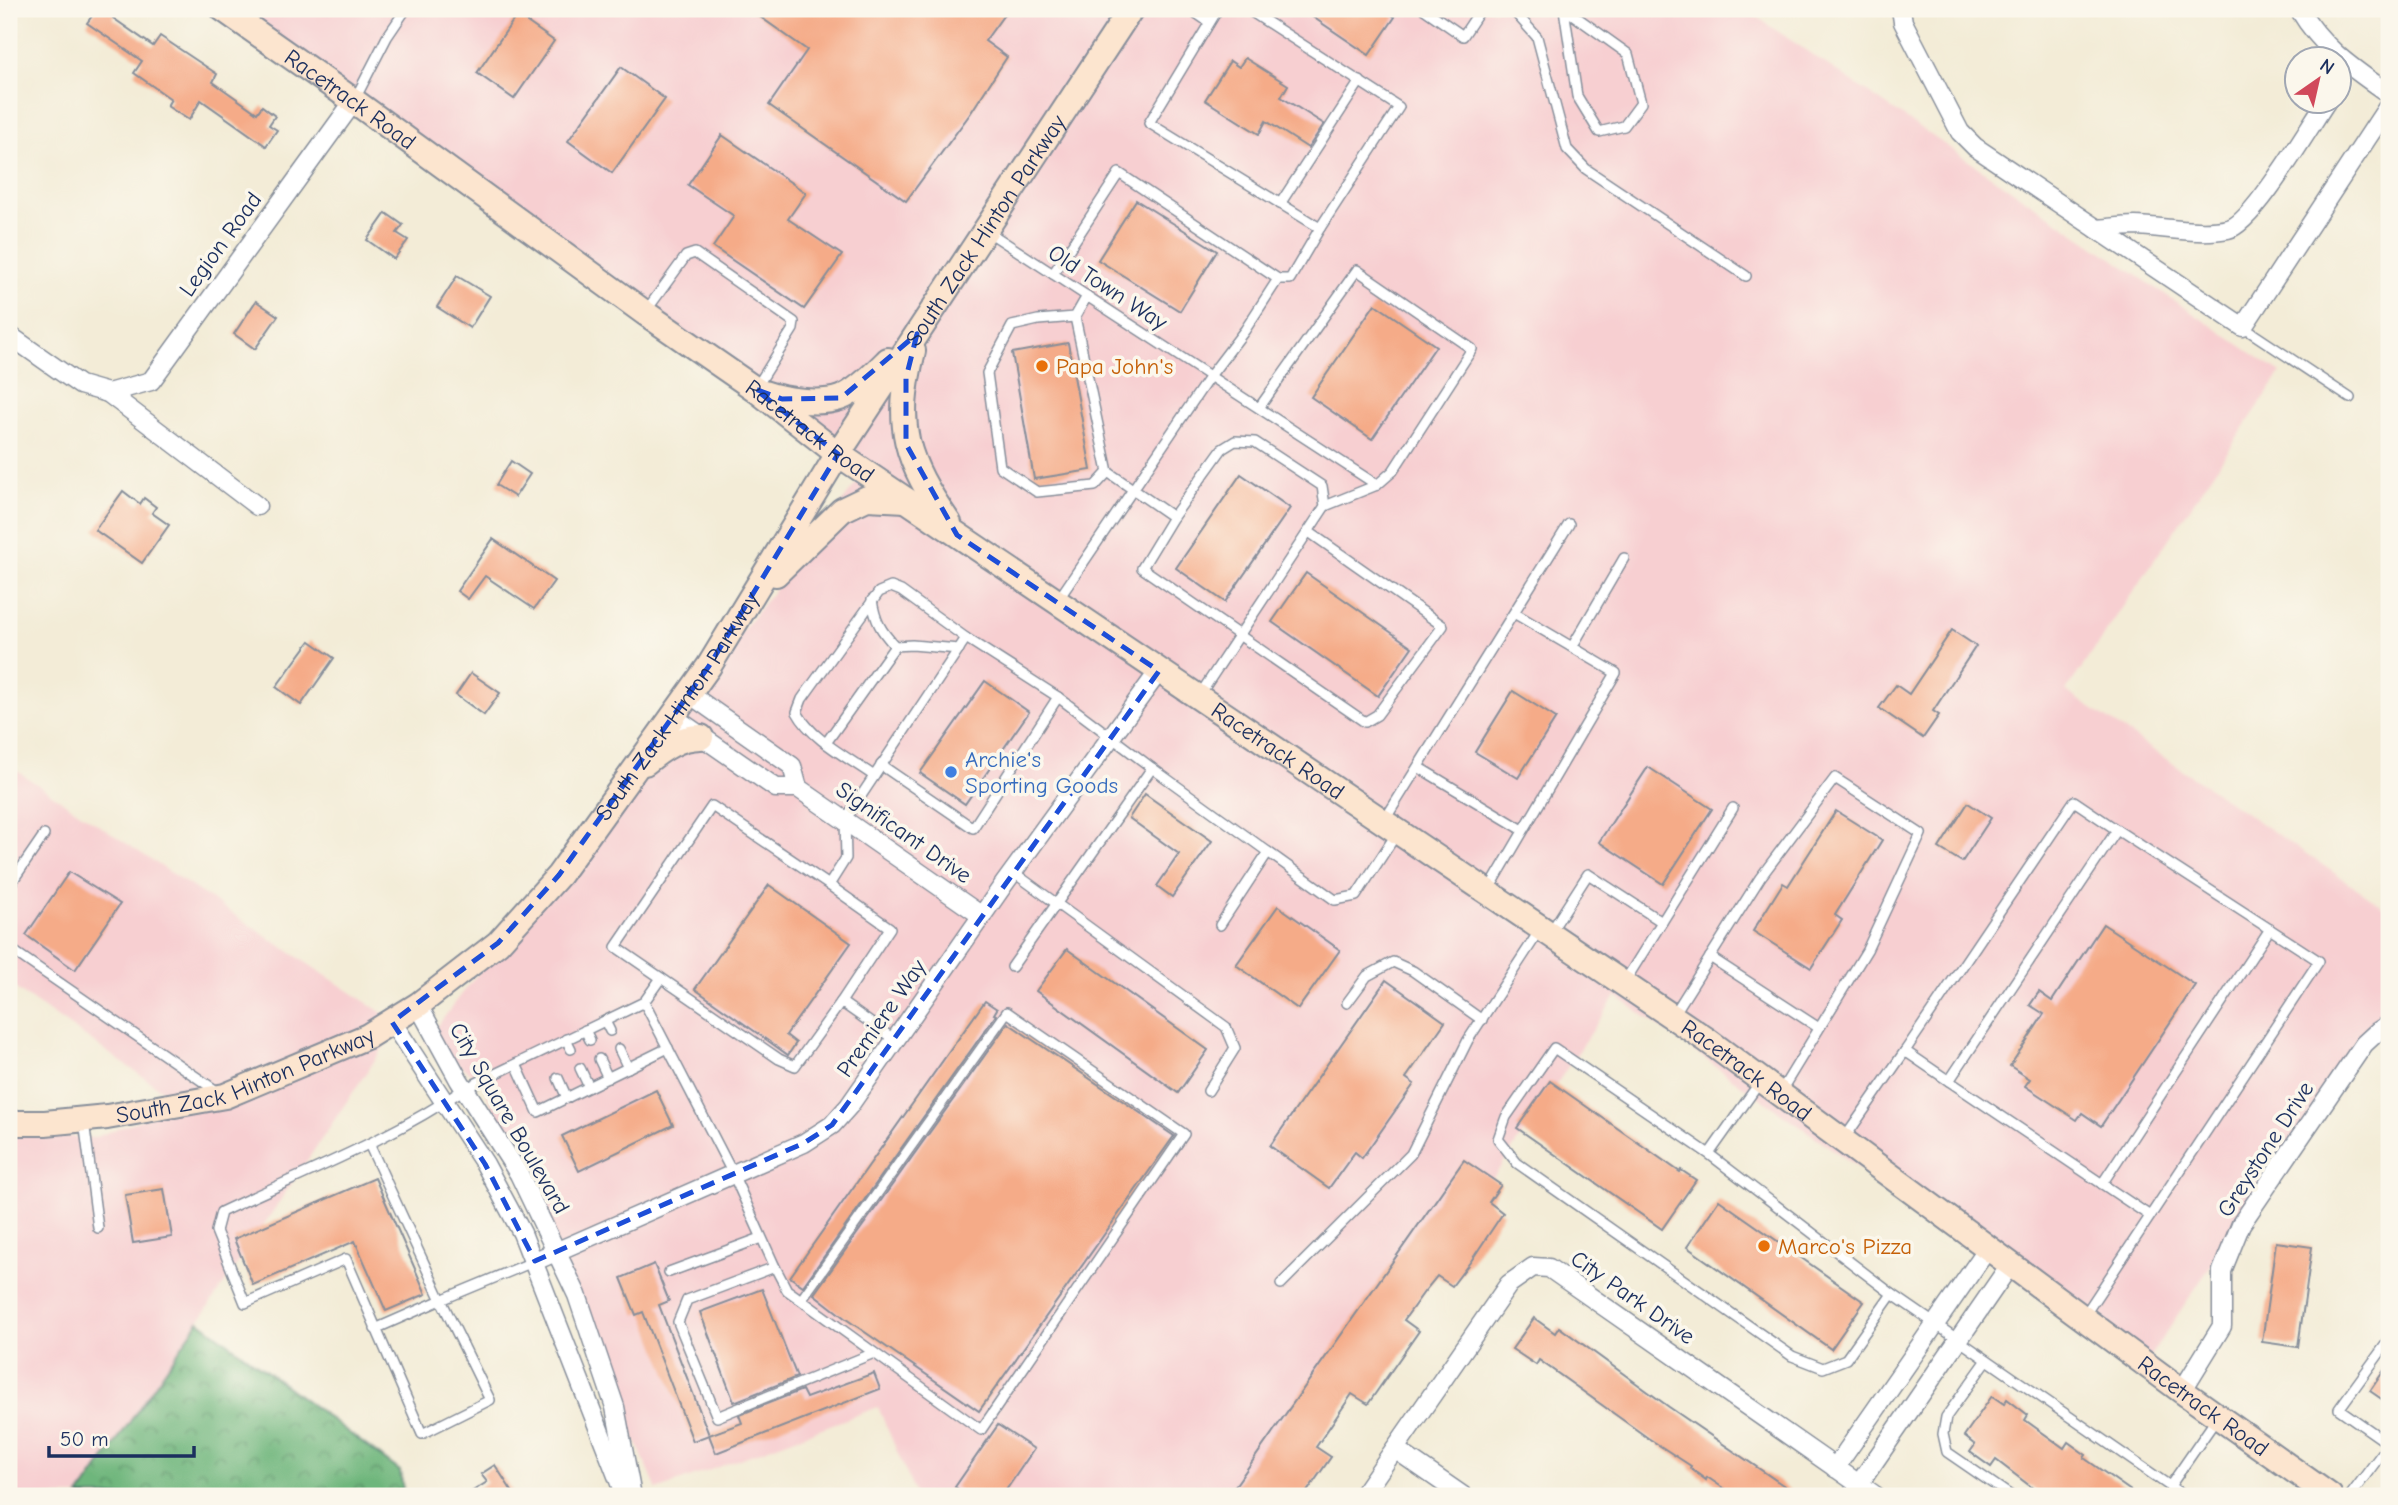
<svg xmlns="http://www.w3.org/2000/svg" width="2398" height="1505" viewBox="0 0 2398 1505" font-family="'Comic Neue',sans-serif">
  <defs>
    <pattern id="forest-crowns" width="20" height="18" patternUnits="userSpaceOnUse" patternTransform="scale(1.75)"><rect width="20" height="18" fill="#6eb67b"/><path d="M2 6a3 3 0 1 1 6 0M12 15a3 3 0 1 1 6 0" fill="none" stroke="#5a9468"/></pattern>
  </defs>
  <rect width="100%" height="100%" fill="#fbf7ec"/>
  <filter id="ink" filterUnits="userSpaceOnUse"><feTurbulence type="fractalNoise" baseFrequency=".0143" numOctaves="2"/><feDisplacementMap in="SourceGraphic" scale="14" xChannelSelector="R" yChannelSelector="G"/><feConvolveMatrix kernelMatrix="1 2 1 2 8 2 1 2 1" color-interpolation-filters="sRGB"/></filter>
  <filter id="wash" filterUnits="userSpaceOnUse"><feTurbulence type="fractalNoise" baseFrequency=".00686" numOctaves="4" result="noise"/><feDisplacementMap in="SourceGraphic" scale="28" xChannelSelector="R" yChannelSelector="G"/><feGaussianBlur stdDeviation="1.57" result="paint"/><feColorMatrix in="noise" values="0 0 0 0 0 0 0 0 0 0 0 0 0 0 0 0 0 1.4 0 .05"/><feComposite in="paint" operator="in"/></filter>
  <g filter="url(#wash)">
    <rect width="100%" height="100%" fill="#f3ecd7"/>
    <g fill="#f7cfd1">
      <path d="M222,9H1745L2281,373L2066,691L2389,910V1000L2142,1368L1616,996L1278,1496H916L878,1407L657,1490L480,1079L425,1042L869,467Z"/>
      <path d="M14,769L399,1024L81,1496H9V1134L93,1138L182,1104L9,984V777Z"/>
    </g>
    <path fill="url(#forest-crowns)" stroke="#44726c" stroke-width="2" d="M199,1321L400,1471L403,1490L381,1496H79Z"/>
    <g id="blocks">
      <g fill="#f5ab88">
        <path d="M97,9H119L113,18L153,46L160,36L217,74L213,82L257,113L262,106L275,116L269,125L277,130L266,146L201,100L189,120L167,106L171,99L134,73L142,61L87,23Z"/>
        <path d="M749,9H1008L985,41L1007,57L970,114L906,201L769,105L807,50Z"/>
        <path d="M1301,9H1384L1395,17L1369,55Z"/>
        <path d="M517,15L554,41L514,99L477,73Z"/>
        <path d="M1245,58L1288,85L1281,97L1324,124L1308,148L1266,121L1259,134L1205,100L1230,61L1239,67Z"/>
        <path d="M621,67L665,99L612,173L568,141Z"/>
        <path d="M722,135L806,193L788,219L842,255L804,309L713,247L734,216L688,185Z"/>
        <path d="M1136,200L1217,251L1180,311L1098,260Z"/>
        <path d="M386,213L403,225L397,233L408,240L394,259L367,240Z"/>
        <path d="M457,276L490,296L470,328L437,307Z"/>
        <path d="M256,301L278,316L255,349L234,334Z"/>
        <path d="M1375,304L1436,346L1372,439L1311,397Z"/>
        <path d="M1068,343L1091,470L1034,479L1012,353Z"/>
        <path d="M511,461L530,474L515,497L496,485Z"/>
        <path d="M1241,474L1290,508L1225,602L1176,568Z"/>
        <path d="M123,491L140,504L144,498L156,507L152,513L169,525L142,563L95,530Z"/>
        <path d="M493,539L554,581L534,609L485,576L468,599L457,591Z"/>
        <path d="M1306,573L1412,647L1378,696L1272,622Z"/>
        <path d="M1952,630L1976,646L1933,711L1939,715L1923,738L1879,708L1896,685L1909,694Z"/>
        <path d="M310,641L334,658L301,705L276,687Z"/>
        <path d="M471,673L500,693L484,715L456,695Z"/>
        <path d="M985,681L1029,712L965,804L920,773Z"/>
        <path d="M1513,691L1556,718L1518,778L1475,752Z"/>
        <path d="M1648,767L1712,809L1663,884L1599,842Z"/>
        <path d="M1145,794L1212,841L1172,897L1157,886L1179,854L1129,818Z"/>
        <path d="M1968,803L1991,818L1962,862L1939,848Z"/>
        <path d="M1836,811L1882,840L1835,915L1842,920L1811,968L1753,931L1783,883L1788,886Z"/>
        <path d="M69,872L120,904L75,970L26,935Z"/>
        <path d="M769,885L851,943L786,1035L796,1043L788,1055L695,989Z"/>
        <path d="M1278,906L1340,950L1298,1009L1236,965Z"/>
        <path d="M2103,924L2195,985L2101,1126L2082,1113L2077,1120L2025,1086L2030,1079L2010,1066L2044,1014L2030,1005L2039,992L2052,1001Z"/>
        <path d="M1067,949L1208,1050L1178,1093L1036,991Z"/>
        <path d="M1386,980L1445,1022L1406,1078L1414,1084L1362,1158L1355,1152L1329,1188L1270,1146Z"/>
        <path d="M985,1001L997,1009L994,1014L996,1015L803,1286L790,1277Z"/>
        <path d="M1008,1023L1174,1136L979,1411L846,1319L814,1294Z"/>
        <path d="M1550,1081L1680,1172L1681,1170L1696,1180L1662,1229L1517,1128Z"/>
        <path d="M656,1090L673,1125L579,1171L562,1136Z"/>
        <path d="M1464,1160L1501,1185L1489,1202L1503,1213L1471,1261L1452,1286L1437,1276L1424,1292L1404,1320L1419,1331L1368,1404L1352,1394L1316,1447L1331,1457L1304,1496H1228Z"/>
        <path d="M375,1178L426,1294L386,1311L355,1241L253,1285L234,1239Z"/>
        <path d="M164,1189L172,1237L133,1243L125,1195Z"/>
        <path d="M1719,1200L1864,1302L1831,1349L1687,1247Z"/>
        <path d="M2276,1242L2312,1247L2298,1347L2262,1342Z"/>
        <path d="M654,1264L669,1301L659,1305L709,1435L693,1441L643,1312L636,1315L621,1278Z"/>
        <path d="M762,1289L797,1377L734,1402L700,1312Z"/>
        <path d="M1534,1318L1555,1333L1559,1327L1669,1407L1799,1496H1735L1707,1477L1706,1480L1690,1468L1691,1466L1648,1438L1539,1360L1536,1365L1512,1349Z"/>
        <path d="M2389,1363V1404L2370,1391Z"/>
        <path d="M874,1373L880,1389L716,1453L709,1435L742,1423L739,1415L802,1390L806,1398Z"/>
        <path d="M1992,1396L2004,1404L2007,1399L2028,1415L2025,1420L2064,1448L2068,1442L2086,1455L2084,1458L2138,1496H2043L1996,1460L1991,1467L1970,1452L1975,1445L1964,1436Z"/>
        <path d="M998,1425L1034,1449L1002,1496H968L955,1487Z"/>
        <path d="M495,1465L515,1496H465L487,1482L481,1474Z"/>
      </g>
    </g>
  </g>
  <g filter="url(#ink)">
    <use href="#blocks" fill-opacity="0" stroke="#878e9a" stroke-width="2"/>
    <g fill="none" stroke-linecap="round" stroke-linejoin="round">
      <g stroke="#878e9a" stroke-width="12">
        <g id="lane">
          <path d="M1190,9L1209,22"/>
          <path d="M1218,9L1149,123L1320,228L1399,107L1247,9"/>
          <path d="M1424,9L1463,36L1481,9"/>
          <path d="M1512,9L1537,37L1567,149L1586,169L1746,276"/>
          <path d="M1564,9L1577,96L1599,132L1624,126L1641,103L1628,54L1565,9"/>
          <path d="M355,99L387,37L406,9"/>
          <path d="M1280,204L1360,81"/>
          <path d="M987,231L1377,485L1393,471L1472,349L1357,270L1259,408"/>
          <path d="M1053,274L1119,173L1278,279L1245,330L1210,376L1058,600"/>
          <path d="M1278,279H1290L1320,228"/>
          <path d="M1087,296L1075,317L1038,320L1012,326L987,373L1000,467L1037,492L1095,486L1108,472L1173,517L1222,449L1235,441L1255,442L1322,486L1325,506L1199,696"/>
          <path d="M646,311L686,256L695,253L794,322L793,329L756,388"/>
          <path d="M1075,317L1108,472"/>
          <path d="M2243,327L2350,398"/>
          <path d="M1325,506L1377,485"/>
          <path d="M1173,517L1142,568L1365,722L1377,715L1443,626L1309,532"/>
          <path d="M872,600C875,621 881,631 895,646"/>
          <path d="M1572,647L1624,558"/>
          <path d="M826,743L895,646L912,645L959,649"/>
          <path d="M881,765L973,828L1058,697"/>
          <path d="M1418,767L1523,830"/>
          <path d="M874,776C849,758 812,740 797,712L802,699L879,592L891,587L901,591L966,638"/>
          <path d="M1384,821L1569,524"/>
          <path d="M1013,872L1226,1027L1235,1048L1208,1091"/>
          <path d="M829,885L890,928L841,1002"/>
          <path d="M9,886L44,835"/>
          <path d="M1488,891L1616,673L1514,613"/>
          <path d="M1662,922L1733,808"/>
          <path d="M1220,925L1268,852L1335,900L1356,896L1397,833"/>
          <path d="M1550,933L1588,874L1662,922L1625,981"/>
          <path d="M9,948L218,1092"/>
          <path d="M1710,957L1819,1028"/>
          <path d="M1012,967L1152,768L1268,852"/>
          <path d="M644,1002L733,1174L775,1267L787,1290L801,1300L981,1430L1184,1134L1007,1012L801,1300"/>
          <path d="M1347,1003L1367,976L1393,962L1413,971L1482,1020"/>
          <path d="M1673,1016L1760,878L1835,778L1921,834L1867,950L1781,1091"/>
          <path d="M605,1021L610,1031"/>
          <path d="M585,1030L590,1040"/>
          <path d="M566,1039L571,1049"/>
          <path d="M895,1040L841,1002L795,1066L779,1059L616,947L712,806L829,885L846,858L845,820L966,638L1058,697L1152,768"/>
          <path d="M619,1049L628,1068"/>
          <path d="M1905,1051L2074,801L2117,830"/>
          <path d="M599,1059L608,1078"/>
          <path d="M516,1064L538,1112L668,1048"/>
          <path d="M580,1068L589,1087"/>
          <path d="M558,1078L567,1098"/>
          <path d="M1949,1081L2150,1216"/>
          <path d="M84,1121L98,1228"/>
          <path d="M1844,1139L1905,1051L1949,1081L2117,830L2319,961L2084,1316"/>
          <path d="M369,1144L441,1300L375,1329"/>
          <path d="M1709,1154L1892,1294L1846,1359L1823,1368L1792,1356L1517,1163L1498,1139L1506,1117L1554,1048L1709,1154L1760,1082"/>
          <path d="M2102,1184L2270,929"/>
          <path d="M535,1261L441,1300L490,1400L422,1434L346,1259L245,1303L216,1231L221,1212C303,1173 390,1140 464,1089L644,1002L661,978"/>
          <path d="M775,1267L687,1300L678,1322L717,1417L874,1353"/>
          <path d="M669,1272L761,1238"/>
          <path d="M1281,1284L1411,1154L1468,1040L1540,930"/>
          <path d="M1892,1294L2184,1496"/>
          <path d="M2389,1340L2339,1409L2389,1444"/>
          <path d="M1987,1360L1946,1417L1943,1434L1947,1452L2011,1496"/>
          <path d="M2170,1486L2217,1418"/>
          <path d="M735,1496L743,1494L750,1496"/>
          <path d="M2350,1496L2389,1444"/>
        </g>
      </g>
      <g stroke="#878e9a" stroke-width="21">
        <g id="street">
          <path d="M1901,9L1903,22L1960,132L1975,147L2243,327L2389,105"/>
          <path d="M2299,9C2323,49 2352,68 2389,94"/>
          <path d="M2097,229C2110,228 2123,226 2135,226C2165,227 2199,235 2228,229C2253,224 2309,127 2326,102"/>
          <path d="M9,335L80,385L108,393L257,506"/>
          <path d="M108,393L151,381L354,101"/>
          <path d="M688,693L792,766L798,788"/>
          <path d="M672,716L776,788H798L982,916"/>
          <path d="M418,1005L459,1080L519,1174L577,1295L615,1407L632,1496"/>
          <path d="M392,1022L485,1164L522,1233L623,1491"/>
          <path d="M535,1261L804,1143L832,1125L849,1106L1004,884L1159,671"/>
          <path d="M2182,1391L2222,1326V1271L2241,1224L2364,1044L2377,1032L2389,1024"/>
          <path d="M1395,1449L1463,1496"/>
          <path d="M1835,1468L1988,1248"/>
          <path d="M1859,1484L2010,1265"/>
          <path d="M1362,1496L1509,1284L1533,1267L1549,1268L1876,1496"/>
        </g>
      </g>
      <g stroke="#878e9a" stroke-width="28">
        <g id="secondary">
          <path id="s1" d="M223,9L354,101L645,313L755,389L838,454L1707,1040L2182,1391L2330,1496"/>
          <path d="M913,351C894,427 905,459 949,523"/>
          <path d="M764,393C784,400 820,405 840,398C857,392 876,372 888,360"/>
          <path d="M776,574L842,510L867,498L906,500"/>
          <path d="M645,763C662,749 679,737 701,737"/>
          <path id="s2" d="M9,1123H45L107,1117L225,1096L368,1036L418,1005L498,943L559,875L709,666L838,454L1131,9"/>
        </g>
      </g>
      <use href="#lane" stroke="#fff" stroke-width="9"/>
      <use href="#street" stroke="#fff" stroke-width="18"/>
      <use href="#secondary" stroke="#fce5cf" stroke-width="24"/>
    </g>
  </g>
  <path fill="none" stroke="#1d4ed8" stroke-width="5" stroke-dasharray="14 9" stroke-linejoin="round" d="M917,334L906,378V444L957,535L1159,671L832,1125L804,1143L535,1261L485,1164L392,1022L498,943L559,875L709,666L838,454L755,389L782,399L841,398Z"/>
  <g fill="#e8710a" stroke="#fbf7ec" stroke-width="2.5">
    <circle cx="1042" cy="366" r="7"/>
    <circle cx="1764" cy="1246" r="7"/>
  </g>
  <circle fill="#3f7fe0" stroke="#fbf7ec" stroke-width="2.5" cx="951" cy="772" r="7"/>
  <g text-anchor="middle" stroke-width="7" stroke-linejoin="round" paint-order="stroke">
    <g font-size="23" fill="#1b2f5e" stroke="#fbf7ec">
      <text dy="8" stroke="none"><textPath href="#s1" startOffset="156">Racetrack Road</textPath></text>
      <text dy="8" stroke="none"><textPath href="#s2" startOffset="1398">South Zack Hinton Parkway</textPath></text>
      <text transform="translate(220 244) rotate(-54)" y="8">Legion Road</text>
      <text transform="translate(1108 287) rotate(33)" y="8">Old Town Way</text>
      <text dy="8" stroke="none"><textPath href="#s1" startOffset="723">Racetrack Road</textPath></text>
      <text dy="8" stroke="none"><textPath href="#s2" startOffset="831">South Zack Hinton Parkway</textPath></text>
      <text dy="8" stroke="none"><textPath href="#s1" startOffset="1290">Racetrack Road</textPath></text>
      <text transform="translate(904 832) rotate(35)" y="8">Significant Drive</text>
      <text transform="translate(881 1018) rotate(-55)" y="8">Premiere Way</text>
      <text dy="8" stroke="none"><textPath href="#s1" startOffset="1857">Racetrack Road</textPath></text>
      <text dy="8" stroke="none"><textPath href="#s2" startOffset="243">South Zack Hinton Parkway</textPath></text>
      <text transform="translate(510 1118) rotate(60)" y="8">City Square Boulevard</text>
      <text transform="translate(2265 1149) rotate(-57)" y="8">Greystone Drive</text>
      <text transform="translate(1633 1297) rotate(35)" y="8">City Park Drive</text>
      <text dy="8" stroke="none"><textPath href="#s1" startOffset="2424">Racetrack Road</textPath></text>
    </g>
    <g font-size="23" fill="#c56008" stroke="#fbf7ec" text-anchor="start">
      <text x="1056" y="374">Papa John's</text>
      <text x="1778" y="1254">Marco's Pizza</text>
    </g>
    <g font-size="23" fill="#366cbe" stroke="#fbf7ec" text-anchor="start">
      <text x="965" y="767">Archie's<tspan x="965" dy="26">Sporting Goods</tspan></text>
    </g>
  </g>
  <rect width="2398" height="1505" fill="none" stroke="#fbf7ec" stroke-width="35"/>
  <g transform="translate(2318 80) rotate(34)"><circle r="33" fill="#fbf7ec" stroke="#a1a7b3" stroke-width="2"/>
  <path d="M0-5L12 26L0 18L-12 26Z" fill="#d1495b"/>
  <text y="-10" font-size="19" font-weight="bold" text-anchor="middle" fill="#1b2f5e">N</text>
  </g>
  <path d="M49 1446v10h145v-10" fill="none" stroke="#1b2f5e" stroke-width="3.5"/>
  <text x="60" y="1446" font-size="21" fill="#1b2f5e" stroke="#fbf7ec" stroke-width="5" paint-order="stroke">50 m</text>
</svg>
